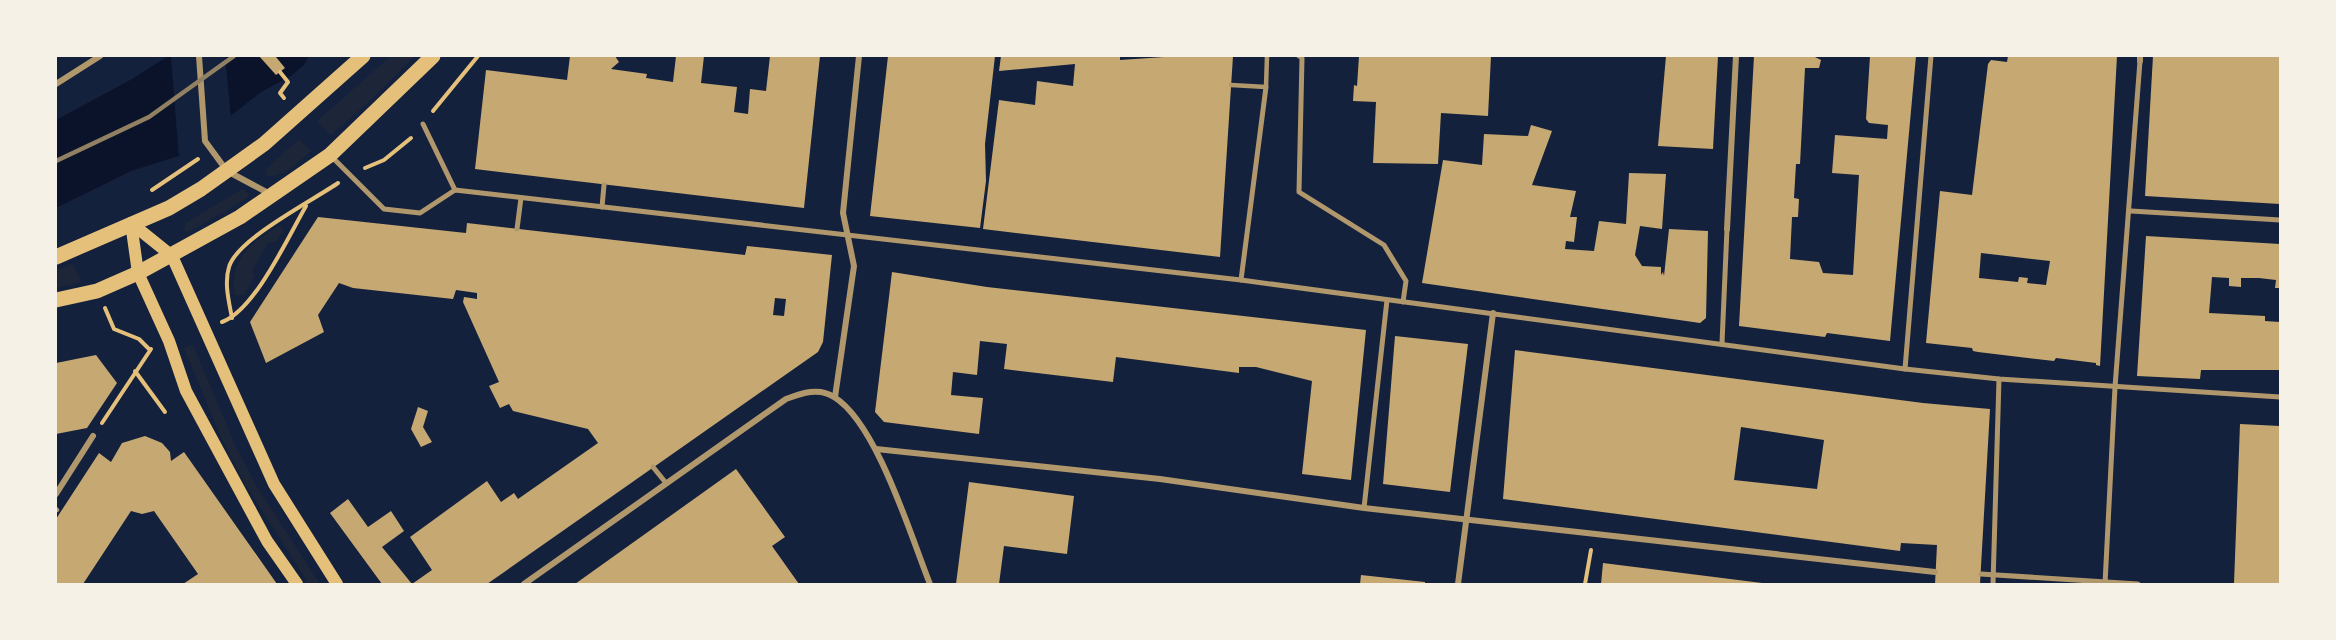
<svg xmlns="http://www.w3.org/2000/svg" width="2336" height="640" viewBox="0 0 2336 640" font-family="'PT Serif',serif">
  <rect width="100%" height="100%" fill="#14213d"/>
  <g fill="#1d2539">
    <path d="M391,56H414L373,98L331,135L317,121Z"/>
    <path d="M299,139L311,151C299,161 284,178 268,176L265,170Z"/>
    <path d="M242,189L249,194L246,199L194,229L187,232L184,230L186,223Z"/>
    <path d="M279,226L284,229L277,241L268,243L252,271L255,276L244,295H235C227,261 253,241 279,226Z"/>
    <path d="M73,264L81,282L56,288V270Z"/>
    <path d="M193,345L235,445L257,487L320,584H309L245,484L222,440L184,348Z"/>
  </g>
  <path fill="#0b132b" d="M168,56H309L304,65L291,76L261,92L179,156L131,171L56,208V120L132,79Z"/>
  <path fill="#14213d" d="M171,56H225L231,119L179,158Z"/>
  <g fill="#c6a872" fill-rule="evenodd">
    <path d="M259,56H278L276,57L285,68L276,75Z"/>
    <path d="M570,56H615L619,62L611,69L647,74L646,78L673,82L676,56H704L701,83L737,87L734,112L748,114L750,89L766,91L770,56H820L804,208L475,169L486,70L567,80Z"/>
    <path d="M888,56H995L985,144L986,181L980,228L870,216Z"/>
    <path d="M1001,56H1120V60L1179,56H1233L1220,257L983,229L999,100L1035,105L1037,81L1073,86L1075,64L999,71Z"/>
    <path d="M1359,56H1491L1488,116L1441,113L1438,164L1373,163L1376,102L1353,101L1354,85L1357,86Z"/>
    <path d="M1666,56H1718L1713,149L1658,146Z"/>
    <path d="M1754,56H1813L1821,60L1819,68H1805L1800,164H1796L1794,198L1799,199L1798,217H1792L1790,259L1819,262L1823,273L1853,275L1859,175L1832,173L1835,135L1887,139L1888,125L1869,123L1866,119L1870,56H1916L1890,341L1827,333L1825,337L1739,326Z"/>
    <path d="M2008,56H2117L2100,366L2096,365V363L2056,358L2054,361L1978,352L1973,351L1972,348L1926,343L1940,191L1972,195L1988,64L1991,60L2007,62ZM1981,253L2050,261L2046,285L2027,283L2028,278L2019,277L2018,282L1979,278Z"/>
    <path d="M2153,56H2280V204L2145,196Z"/>
    <path d="M1531,125L1552,131L1532,185L1576,191L1570,217H1577L1574,242L1566,241L1565,249L1594,251L1599,221L1626,224L1629,173L1666,174L1662,229L1640,226L1635,255L1642,266L1661,267V275L1663,272L1664,276L1669,229L1708,231L1706,318L1700,323L1422,283L1443,160L1482,165L1484,134L1528,136Z"/>
    <path d="M318,217L466,233L467,223L745,255L747,246L832,255L823,342L818,352L487,584H382L330,513L348,499L368,527L391,511L404,531L382,547L412,584L432,570L410,537L487,481L501,502L514,493L518,499L598,443L588,429L513,411L509,404L500,408L489,386L499,382L463,302L464,297L477,299V293L456,290L453,299L353,288L339,283L318,315L324,332L266,363L250,322ZM775,298L786,299L784,316L773,315Z"/>
    <path d="M2146,236L2280,244V288H2275L2276,280L2259,278H2241V287L2229,286V278L2212,277L2209,313L2265,316V321L2280,322V370H2201L2200,379L2137,376Z"/>
    <path d="M892,272L987,287L1366,330L1351,480L1302,474L1312,381L1256,367H1239V373L1116,357L1113,382L1004,369L1007,344L980,341L977,375L953,372L951,395L983,398L979,434L884,422L875,412Z"/>
    <path d="M1395,336L1468,344L1450,492L1383,484Z"/>
    <path d="M1515,350L1923,403L1990,409L1980,584H1935L1937,545L1901,543L1900,551L1503,499ZM1741,427L1824,440L1817,489L1734,480Z"/>
    <path d="M96,355L117,383L87,428L56,434V363Z"/>
    <path d="M418,407L428,411L423,427L432,442L421,447L411,429Z"/>
    <path d="M2240,424L2280,426L2279,584H2234Z"/>
    <path d="M145,436L162,443L170,452L171,461L184,452L277,584H183L198,574L154,511L142,514L131,511L83,584H56V519L99,453L111,462L122,443Z"/>
    <path d="M736,469L785,537L772,546L799,584H575Z"/>
    <path d="M969,482L1074,496L1067,554L1004,546L999,584H956Z"/>
    <path d="M1603,563L1762,583V584H1601Z"/>
    <path d="M1361,575L1425,582V584H1360Z"/>
  </g>
  <g fill="none" stroke-linecap="round" stroke-linejoin="round">
    <g stroke="#e5c07b" stroke-width="4">
      <path d="M280,72L288,82L280,93L284,98"/>
      <path d="M433,111L478,56"/>
      <path d="M365,168L384,160L411,138"/>
      <path d="M152,190L198,159"/>
      <path d="M105,308L114,329L139,339L150,350"/>
      <path d="M232,318C229,302 224,283 229,267C237,239 312,201 338,183"/>
      <path d="M222,322C255,310 288,237 306,206"/>
      <path d="M135,371L165,412"/>
      <path d="M102,423L151,349"/>
      <path d="M1585,584L1591,550"/>
    </g>
    <g stroke="#b1986c" stroke-width="4.5">
      <path d="M1231,85L1266,87L1267,56"/>
      <path d="M56,509L57,510"/>
    </g>
    <g stroke="#b1986c" stroke-width="5">
      <path d="M1299,56L1302,58L1299,192L1384,245L1406,281L1403,302"/>
      <path d="M423,124L455,190"/>
      <path d="M331,156L384,209L420,213L455,190L1241,280L1905,369L1999,379L2280,397"/>
      <path d="M602,207L604,185"/>
      <path d="M2131,211L2280,220"/>
      <path d="M517,229L521,198"/>
      <path d="M1241,280L1266,87"/>
      <path d="M1722,343L1727,229"/>
      <path d="M1905,369L1931,56"/>
      <path d="M653,467L666,483"/>
      <path d="M1364,508L1387,300"/>
      <path d="M1981,574L2138,584"/>
      <path d="M1993,584L1999,379"/>
      <path d="M2105,584L2115,387L2140,61"/>
    </g>
    <g stroke="#b1986c" stroke-width="6">
      <path d="M199,56L205,141L227,171L270,194"/>
      <path d="M2140,61V56"/>
      <path d="M56,84L100,56"/>
      <path d="M1727,229L1736,56"/>
      <path d="M835,397L854,266L843,213L859,56"/>
      <path d="M876,449L1160,479L1364,508L1935,572"/>
      <path d="M56,494L93,436"/>
      <path d="M524,584L786,399C802,393 819,387 834,397C877,423 911,537 930,584"/>
      <path d="M1458,584L1493,313"/>
    </g>
    <g stroke="#e5c07b" stroke-width="12">
      <path d="M131,223L172,256L274,484L337,584"/>
      <path d="M131,223L138,273L169,341L186,391L267,541L297,584"/>
    </g>
    <g stroke="#e5c07b" stroke-width="15">
      <path d="M56,257L169,208L201,189L264,144L363,56"/>
      <path d="M56,300L97,291L138,273L240,217L330,155L433,56"/>
    </g>
    <path stroke="#918062" stroke-width="4.5" d="M56,161L149,117L234,56"/>
  </g>
  <rect width="2336" height="640" fill="none" stroke="#f6f1e7" stroke-width="114"/>
</svg>
